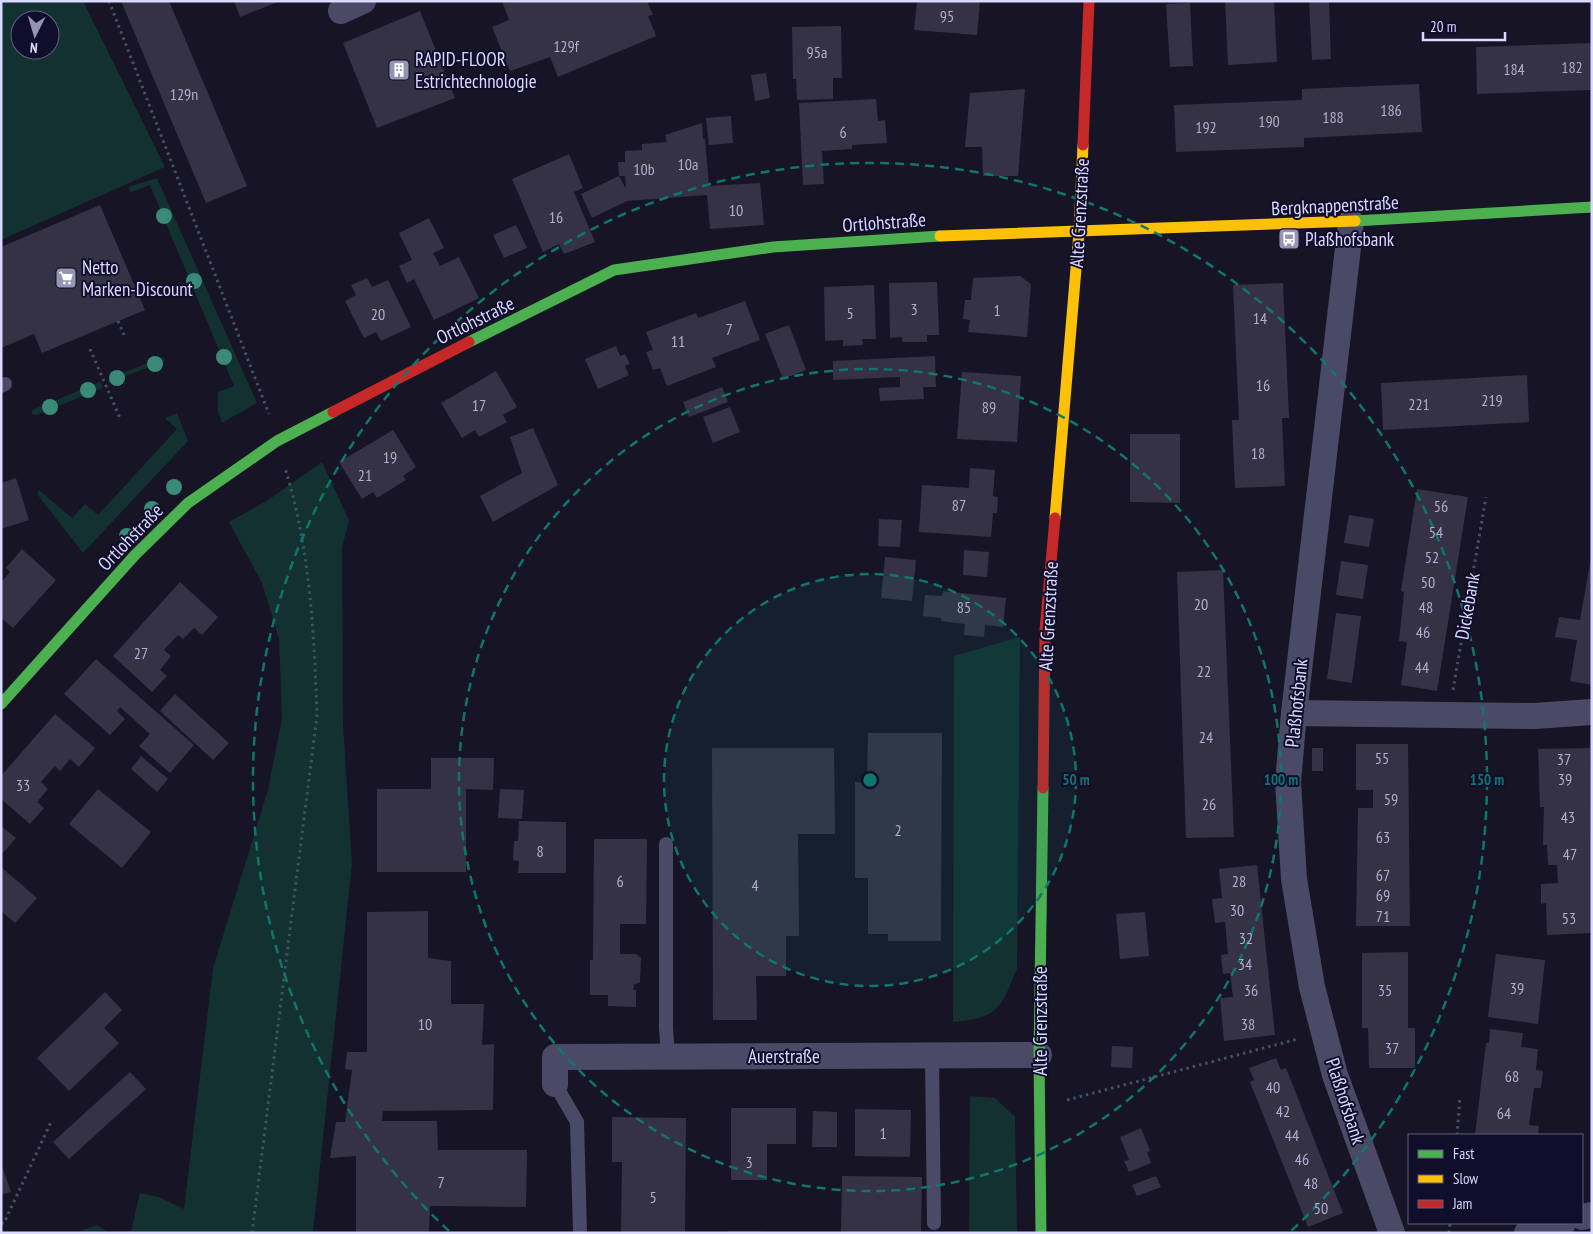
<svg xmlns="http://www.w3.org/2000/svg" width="1593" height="1234" viewBox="0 0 1593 1234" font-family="'PT Sans Narrow',sans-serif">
  <rect width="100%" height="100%" fill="#161425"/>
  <g fill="#123130" fill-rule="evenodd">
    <path d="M1,1H83L165,167L1,240ZM20,20H50V50H20Z"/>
    <path d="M157,178L257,403L222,423L218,412V392L234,386L150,185L131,192L128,187Z"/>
    <path d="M163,357L165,361L108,383L110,378Z"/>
    <path d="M100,382L103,388L36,415L32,414V410Z"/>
    <path d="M177,413L188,441L83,553L37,494L39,490L72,518L85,504L98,515L177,429L165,418Z"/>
    <path d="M322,462L349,520L342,548L343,724L352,864L313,1233H75L97,1225L108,1232L131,1231L140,1193L159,1197L184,1209L213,968L268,790L282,718L279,639L262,583L229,522L268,500Z"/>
    <path d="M1020,637L1017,969C1000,1009 999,1018 953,1022L954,656Z"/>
    <path d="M970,1096L995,1098L1015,1117L1017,1233H969Z"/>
  </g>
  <g fill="#353246">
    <path d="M121,1H169L247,186L206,203Z"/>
    <path d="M234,1H280L240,17Z"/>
    <path d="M502,1H647L653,15L648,16L656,36L558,77L550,57L510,71L492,27L509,20Z"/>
    <path d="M917,1H980L977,35L914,30Z"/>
    <path d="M1225,1H1274L1277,62L1228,65Z"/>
    <path d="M1309,1H1329L1331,59L1312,60Z"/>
    <path d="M1190,3L1193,66L1170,67L1166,4Z"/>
    <path d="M420,11L455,98L377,128L343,43Z"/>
    <path d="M841,26L842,78H833V99L797,100L796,79H793L792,27Z"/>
    <path d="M1592,43V90L1477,94L1476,47Z"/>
    <path d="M766,73L770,98L755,101L751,75Z"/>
    <path d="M1419,84L1422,132L1304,138V147L1176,152L1174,105L1302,100V89Z"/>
    <path d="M1025,89L1018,176H983L982,147H965L970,93Z"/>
    <path d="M876,99L878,121L885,120L887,143L852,145V149L822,151L824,184L803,185L799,103Z"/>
    <path d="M731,116L733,143L709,145L706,118Z"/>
    <path d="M702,123L703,139H705L709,186L760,183L764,225L710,229L707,195L627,201L592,218L581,194L619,176L626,189L625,176H619L618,162H625V151L642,150V144L667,142L665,135Z"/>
    <path d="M569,154L583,188L574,192L595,242L564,254L559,244L543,252L512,179Z"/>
    <path d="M100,205L145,310L42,353L34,334L1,348V247Z"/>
    <path d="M429,218L444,248L433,253L440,266L459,257L479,298L434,320L414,279L407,283L399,266L412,260L399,233Z"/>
    <path d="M516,225L527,248L504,258L493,235Z"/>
    <path d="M1020,276L1031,284L1027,337L968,332L970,320L963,319L965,300H971L973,278Z"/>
    <path d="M367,278L372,287L388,280L411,327L381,341L376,332L364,338L345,301L356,295L351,285Z"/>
    <path d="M937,282L939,335H927V342H902V337L890,338L889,283Z"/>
    <path d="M1283,283L1289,418H1282L1285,486L1235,488L1232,420H1239L1233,285Z"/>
    <path d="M874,285L876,339H862L863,345L843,346V340L825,341L824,287Z"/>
    <path d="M745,301L760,340L712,358L716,367L667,386L660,368L653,370L646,352L653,350L646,332L696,313L698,318Z"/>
    <path d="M789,325L806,370L783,379L765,334Z"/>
    <path d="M616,346L620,356L625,354L630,364L625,366L629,375L598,389L585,359Z"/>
    <path d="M935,356L936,387H923L924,399L880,401L879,388L900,387V377L833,380V361Z"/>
    <path d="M496,371L517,407L503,415L507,422L479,437L475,430L462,438L441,403Z"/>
    <path d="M962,372L1021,376L1017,442L957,439Z"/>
    <path d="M1527,375L1529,422L1383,430L1381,383Z"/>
    <path d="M722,387L728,402L689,417L683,402Z"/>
    <path d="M730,407L740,432L713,443L703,417Z"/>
    <path d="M533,428L558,485L493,522L480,496L522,473L510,437Z"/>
    <path d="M393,430L416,467L403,476L406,480L377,498L373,492L362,499L339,462Z"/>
    <path d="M1130,434H1180V503L1130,502Z"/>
    <path d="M970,468L995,470L993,496L998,497L997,513H993L991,537L919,532L922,485L969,488Z"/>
    <path d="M16,478L29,520L1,529V483Z"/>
    <path d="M1417,489L1468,497L1437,691L1401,685L1407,642L1399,641L1404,592L1401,591Z"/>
    <path d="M1349,515L1374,519L1369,547L1344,543Z"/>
    <path d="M879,519L902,520L900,547L878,546Z"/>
    <path d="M22,549L56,580L13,628L1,618V582L10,572L6,568Z"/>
    <path d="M964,550L989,552L987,577L963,575Z"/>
    <path d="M885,557L916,560L912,601L881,598Z"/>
    <path d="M1591,557H1592V685L1570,681L1577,640L1555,637L1559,617L1580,620Z"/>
    <path d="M1341,561L1368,565L1363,599L1336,595Z"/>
    <path d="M1223,570L1234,837L1186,838L1177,572Z"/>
    <path d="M180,582L218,617L202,635L194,628L183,639L178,635L164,650L171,656L160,670L167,676L152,692L113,656Z"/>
    <path d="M943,591L1006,598L1003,627L985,625L984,637L964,635L965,624L941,621V618L923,616L925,595L942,596Z"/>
    <path d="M1336,613L1361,616L1352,683L1327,679Z"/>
    <path d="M96,659L194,745L170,773L139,746L150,734L120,707L117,711L125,719L110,735L64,694Z"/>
    <path d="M175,694L229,743L213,760L160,711Z"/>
    <path d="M55,714L95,748L79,767L70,759L60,771L55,766L41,782L48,789L37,802L44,808L30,824L1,799V776Z"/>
    <path d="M868,733H942L941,941H888V934H868V878H855V782L867,783Z"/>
    <path d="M1356,744H1408L1410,926H1356L1358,808H1373V790H1356Z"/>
    <path d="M712,748H834L835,834H798L799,936H786V976H756L757,1020H713Z"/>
    <rect x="1312" y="748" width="11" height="23"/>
    <path d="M1590,748L1592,933L1547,935L1546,903L1541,904V884L1558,883L1557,865H1548L1547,845H1543L1544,807H1540L1538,749Z"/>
    <path d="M141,756L168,779L157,792L131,769Z"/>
    <path d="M431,758H494L493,790L466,789V872H377V789H431Z"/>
    <path d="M98,789L151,832L122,868L69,824Z"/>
    <path d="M500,789L524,790L522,819L498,818Z"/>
    <path d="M519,821L566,822V873H518L519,861L513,860L514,841H518Z"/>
    <path d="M1,826L16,838L1,855Z"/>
    <path d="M594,839H647L646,924H620V954H636L641,958L640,982L634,985L633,990H636V1007L608,1006V995H590V960H593Z"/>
    <path d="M1257,865L1275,1035L1224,1041L1220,998L1233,997L1230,973L1223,974L1221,955L1228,954L1225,922L1215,923L1212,899L1222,898L1219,869Z"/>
    <path d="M1,867L37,898L15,923L1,911Z"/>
    <path d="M428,911V958L451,961V1004H484L482,1045L494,1044L493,1110L383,1111L382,1121H437L438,1150H527L526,1207L430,1206L429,1233H356V1156L330,1158L336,1122H345L352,1070L345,1069L347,1052H367V912Z"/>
    <path d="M1145,912L1149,956L1120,959L1116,914Z"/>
    <path d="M1408,952V1028H1415V1068H1369L1368,1028H1362V953Z"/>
    <path d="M1496,954L1545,960L1538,1024L1488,1017Z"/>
    <path d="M105,992L122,1010L104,1028L119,1043L69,1091L37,1058Z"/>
    <path d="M1490,1029L1523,1033L1521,1047L1538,1049L1536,1070L1543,1071L1541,1088H1534L1529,1125L1539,1126L1538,1135H1475L1486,1043H1489Z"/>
    <path d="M1112,1046L1133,1047L1132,1068L1111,1067Z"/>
    <path d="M1276,1058L1281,1070L1286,1068L1343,1213L1308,1227L1250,1082L1254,1080L1249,1068Z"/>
    <path d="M130,1072L146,1089L69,1159L53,1142Z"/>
    <path d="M731,1108H796V1144H767V1180H731Z"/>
    <path d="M855,1109L911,1110L910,1157L855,1156Z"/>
    <path d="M813,1111L837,1112V1147H812Z"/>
    <path d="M612,1117L686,1118L685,1233H621L622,1162H612Z"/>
    <path d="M1141,1128L1150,1151L1147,1152L1151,1163L1129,1172L1124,1161L1129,1160L1120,1137Z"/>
    <path d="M1,1163L11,1192L1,1195Z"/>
    <path d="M842,1176L922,1177L921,1233H841Z"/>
    <path d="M1156,1176L1161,1187L1137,1196L1132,1185Z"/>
    <rect x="728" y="1231" width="33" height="2"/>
  </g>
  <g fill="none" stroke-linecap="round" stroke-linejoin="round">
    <g stroke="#425261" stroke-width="3" stroke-dasharray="2.5 4" stroke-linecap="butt">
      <path d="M109,1L269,414"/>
      <path d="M118,321L124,335"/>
      <path d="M90,349L120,418"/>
      <path d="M1453,690L1486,497"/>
      <path d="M1067,1100L1298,1039"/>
      <path d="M1457,1135L1460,1097"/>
      <path d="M1,1223H4L51,1122"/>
      <path d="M252,1233L317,715C314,632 310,548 285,468"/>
      <path d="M1449,1233L1450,1223"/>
    </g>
    <g stroke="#4a4a66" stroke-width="14">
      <path d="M1,386L5,384"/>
      <path d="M666,844V1028L668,1056"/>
      <path d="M932,1056L934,1223"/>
      <path d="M555,1084L577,1122L580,1233"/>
    </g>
    <g stroke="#4a4a66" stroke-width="26">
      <path d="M341,11L363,1"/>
      <path d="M1351,222L1294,713L1288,782L1294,879L1312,987L1335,1075L1392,1233"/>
      <path d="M1294,713L1534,716L1592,712"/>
      <path d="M555,1084V1057L1039,1055"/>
      <path d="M1582,1217L1592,1215"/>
      <path d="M1527,1233L1563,1223"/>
    </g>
    <g stroke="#4caf50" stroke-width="11">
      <path d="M1355,221L1592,207"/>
      <path d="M469,342L614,270L773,247L940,236"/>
      <path d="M1,704L135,555L188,503L277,441L333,412"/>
      <path d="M1041,1233L1039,1055L1043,788"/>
    </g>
    <g stroke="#ffc107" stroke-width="11">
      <path d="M940,236L1355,221"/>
      <path d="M1055,518L1079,233L1083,145"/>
    </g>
    <g stroke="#c62828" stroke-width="11">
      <path d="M1083,145L1089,1"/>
      <path d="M333,412L469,342"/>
      <path d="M1043,788L1045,630L1055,518"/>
    </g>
  </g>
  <g fill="#3b8a78">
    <circle cx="164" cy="216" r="8"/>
    <circle cx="194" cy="281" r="8"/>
    <circle cx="224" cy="357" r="8"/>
    <circle cx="155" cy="364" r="8"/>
    <circle cx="117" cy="378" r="8"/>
    <circle cx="88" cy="390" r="8"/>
    <circle cx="50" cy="407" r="8"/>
    <circle cx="174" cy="487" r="8"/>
    <circle cx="152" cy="509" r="8"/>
    <circle cx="127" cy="536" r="8"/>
  </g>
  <circle cx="870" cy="780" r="206" fill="#0f766e" fill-opacity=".12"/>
  <g fill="none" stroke="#0f766e" stroke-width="2.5" stroke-dasharray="9 6">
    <circle cx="870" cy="780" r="206"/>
    <circle cx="870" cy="780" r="411"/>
    <path d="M449 1231A617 617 0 1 1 1291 1231"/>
  </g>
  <defs>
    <g id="building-square" transform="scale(1.125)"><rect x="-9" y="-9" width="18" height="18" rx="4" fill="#9594b3" stroke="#110e2b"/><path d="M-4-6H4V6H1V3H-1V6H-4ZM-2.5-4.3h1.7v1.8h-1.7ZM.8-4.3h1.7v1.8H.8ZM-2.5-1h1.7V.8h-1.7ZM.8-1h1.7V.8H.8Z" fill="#fff"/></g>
    <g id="bus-square" transform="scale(1.125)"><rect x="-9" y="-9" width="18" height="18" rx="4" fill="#9594b3" stroke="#110e2b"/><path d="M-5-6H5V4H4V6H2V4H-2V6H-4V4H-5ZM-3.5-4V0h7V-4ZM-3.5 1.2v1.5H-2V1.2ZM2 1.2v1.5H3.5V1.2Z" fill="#fff"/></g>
    <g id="supermarket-square" transform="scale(1.125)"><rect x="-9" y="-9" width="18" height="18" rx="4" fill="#9594b3" stroke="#110e2b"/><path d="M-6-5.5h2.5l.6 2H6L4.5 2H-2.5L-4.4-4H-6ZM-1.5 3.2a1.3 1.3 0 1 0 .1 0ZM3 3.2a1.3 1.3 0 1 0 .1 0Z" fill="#fff"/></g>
  </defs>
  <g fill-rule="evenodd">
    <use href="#building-square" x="399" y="70"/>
    <use href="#bus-square" x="1289" y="239"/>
    <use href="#supermarket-square" x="66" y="278"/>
  </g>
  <g text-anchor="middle" stroke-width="4" stroke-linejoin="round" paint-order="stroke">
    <g font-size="16" fill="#b1afd1">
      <text x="947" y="22">95</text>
      <text x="566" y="52">129f</text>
      <text x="817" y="58">95a</text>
      <text x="1572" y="73">182</text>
      <text x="1514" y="75">184</text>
      <text x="184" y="100">129n</text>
      <text x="1391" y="116">186</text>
      <text x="1333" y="123">188</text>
      <text x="1269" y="127">190</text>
      <text x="1206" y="133">192</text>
      <text x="843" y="138">6</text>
      <text x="688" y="170">10a</text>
      <text x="644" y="175">10b</text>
      <text x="736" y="216">10</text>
      <text x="556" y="223">16</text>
      <text x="914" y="315">3</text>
      <text x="997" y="316">1</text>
      <text x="850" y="319">5</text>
      <text x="378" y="320">20</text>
      <text x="1260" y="324">14</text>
      <text x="729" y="335">7</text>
      <text x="678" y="347">11</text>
      <text x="1263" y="391">16</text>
      <text x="1492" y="406">219</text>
      <text x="1419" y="410">221</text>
      <text x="479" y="411">17</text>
      <text x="989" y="413">89</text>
      <text x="1258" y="459">18</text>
      <text x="390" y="463">19</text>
      <text x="365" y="481">21</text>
      <text x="959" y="511">87</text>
      <text x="1441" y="512">56</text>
      <text x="1436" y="538">54</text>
      <text x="1432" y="563">52</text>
      <text x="1428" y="588">50</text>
      <text x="1201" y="610">20</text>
      <text x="964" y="613">85</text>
      <text x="1426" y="613">48</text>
      <text x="1423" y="638">46</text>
      <text x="141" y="659">27</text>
      <text x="1422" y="673">44</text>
      <text x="1204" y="677">22</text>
      <text x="1206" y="743">24</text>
      <text x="1382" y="764">55</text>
      <text x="1564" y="765">37</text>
      <text x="1565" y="785">39</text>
      <text x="23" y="791">33</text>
      <text x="1391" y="805">59</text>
      <text x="1209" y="810">26</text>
      <text x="1568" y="823">43</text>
      <text x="898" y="836">2</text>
      <text x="1383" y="843">63</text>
      <text x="540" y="857">8</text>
      <text x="1570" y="860">47</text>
      <text x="1383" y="881">67</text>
      <text x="620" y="887">6</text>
      <text x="1239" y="887">28</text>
      <text x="755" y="891">4</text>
      <text x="1383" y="901">69</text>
      <text x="1237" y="916">30</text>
      <text x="1383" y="922">71</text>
      <text x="1569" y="924">53</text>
      <text x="1246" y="944">32</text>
      <text x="1245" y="970">34</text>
      <text x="1517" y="994">39</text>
      <text x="1251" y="996">36</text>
      <text x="1385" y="996">35</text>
      <text x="425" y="1030">10</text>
      <text x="1248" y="1030">38</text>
      <text x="1392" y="1054">37</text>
      <text x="1512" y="1082">68</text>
      <text x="1273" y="1093">40</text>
      <text x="1283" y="1117">42</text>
      <text x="1504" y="1119">64</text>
      <text x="883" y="1139">1</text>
      <text x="1292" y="1141">44</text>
      <text x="1302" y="1165">46</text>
      <text x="749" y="1168">3</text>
      <text x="441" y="1188">7</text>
      <text x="1311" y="1189">48</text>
      <text x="653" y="1203">5</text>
      <text x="1321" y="1214">50</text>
    </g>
    <g font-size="19" fill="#dad9ff" stroke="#110e2b" text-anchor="start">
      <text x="415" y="66">RAPID-FLOOR<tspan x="415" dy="22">Estrichtechnologie</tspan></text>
      <text x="1305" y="246">Plaßhofsbank</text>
      <text x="82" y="274">Netto<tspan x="82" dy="22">Marken-Discount</tspan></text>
    </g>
    <g font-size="19" fill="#dad9ff" stroke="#110e2b">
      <text transform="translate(1335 205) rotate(-3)" y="7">Bergknappenstraße</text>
      <text transform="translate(1079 213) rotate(-87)" y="7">Alte Grenzstraße</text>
      <text transform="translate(884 222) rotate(-4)" y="7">Ortlohstraße</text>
      <text transform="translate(475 320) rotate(-26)" y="7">Ortlohstraße</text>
      <text transform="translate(130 537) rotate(-46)" y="7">Ortlohstraße</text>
      <text transform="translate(1467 606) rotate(-80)" y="7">Dickebank</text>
      <text transform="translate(1048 616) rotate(-87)" y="7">Alte Grenzstraße</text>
      <text transform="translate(1296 703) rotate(-84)" y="7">Plaßhofsbank</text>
      <text transform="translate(1040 1021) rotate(-90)" y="7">Alte Grenzstraße</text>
      <text x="784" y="1063">Auerstraße</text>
      <text transform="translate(1346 1101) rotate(72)" y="7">Plaßhofsbank</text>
    </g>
  </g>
  <circle cx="870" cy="780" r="8" fill="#0f766e" stroke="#110e2b" stroke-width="2.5"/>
  <g font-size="15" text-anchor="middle" font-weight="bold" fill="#0f766e" stroke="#110e2b" stroke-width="4" stroke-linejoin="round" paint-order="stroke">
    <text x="1076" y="785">50 m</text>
    <text x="1281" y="785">100 m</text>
    <text x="1487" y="785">150 m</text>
  </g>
  <rect width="1593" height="1234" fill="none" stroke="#dad9ff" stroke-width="5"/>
  <rect x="1408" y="1134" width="175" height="90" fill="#110e2b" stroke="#615f80"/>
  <rect x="1418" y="1150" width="25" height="8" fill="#4caf50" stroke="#615f80"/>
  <text x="1453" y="1159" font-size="15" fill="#dad9ff">Fast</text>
  <rect x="1418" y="1175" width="25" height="8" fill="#ffc107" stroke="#615f80"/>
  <text x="1453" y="1184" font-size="15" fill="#dad9ff">Slow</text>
  <rect x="1418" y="1200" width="25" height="8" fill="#c62828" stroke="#615f80"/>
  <text x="1453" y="1209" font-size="15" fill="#dad9ff">Jam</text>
  <g transform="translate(35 35) rotate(185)"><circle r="24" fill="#110e2b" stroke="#615f80"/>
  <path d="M0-4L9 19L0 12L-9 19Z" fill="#9594b3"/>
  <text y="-8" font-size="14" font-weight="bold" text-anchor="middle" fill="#dad9ff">N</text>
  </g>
  <path d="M1423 32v8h82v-8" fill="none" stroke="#dad9ff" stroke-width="2.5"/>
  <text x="1430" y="32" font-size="15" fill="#dad9ff" stroke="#110e2b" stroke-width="4" paint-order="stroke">20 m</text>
</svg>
